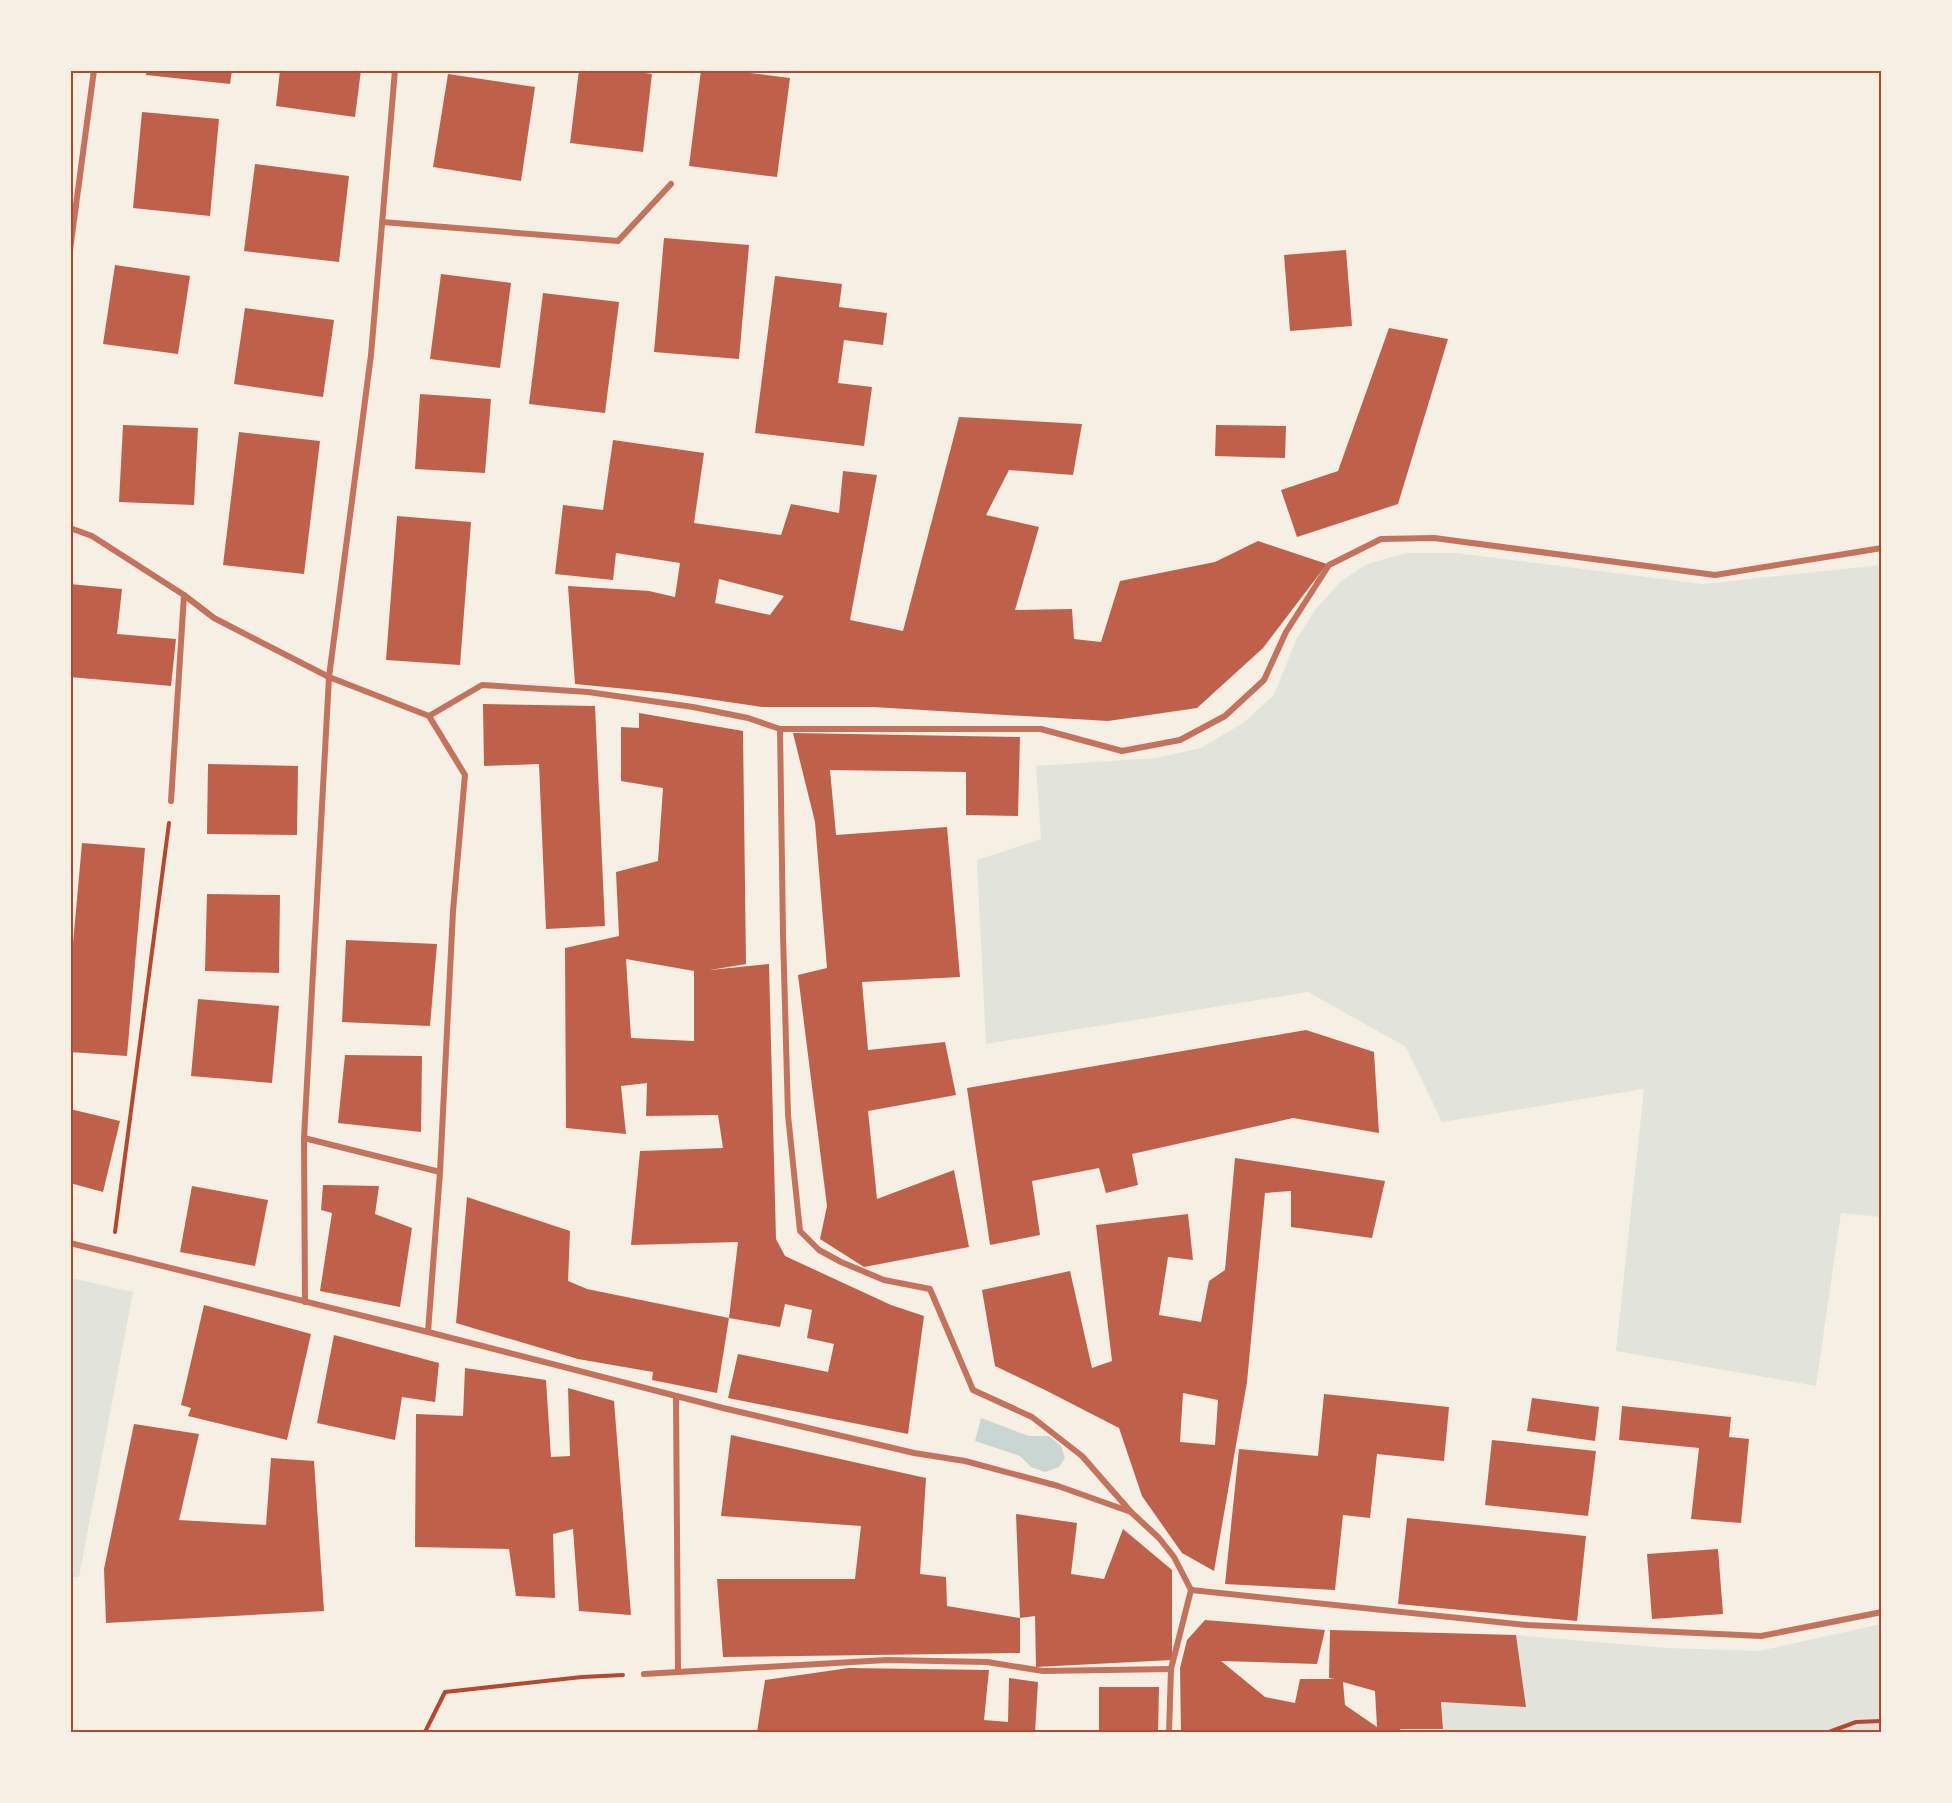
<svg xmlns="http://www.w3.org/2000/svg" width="1952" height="1803" viewBox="0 0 1952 1803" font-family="Poppins,sans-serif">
  <rect width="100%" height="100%" fill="#f6efe4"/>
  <g fill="#e2e4dc">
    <path d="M1406,553H1456L1703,584L1881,565V1217L1841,1213L1816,1386L1616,1351L1644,1089L1442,1122L1406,1047L1308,992L986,1044L977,860L1041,839L1036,766L1156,758L1201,748L1243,723L1274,695L1296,640L1315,610L1340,582L1367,564Z"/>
    <path d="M71,1278L133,1292L79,1577H70Z"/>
    <path d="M1881,1624V1732H1441L1443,1729L1441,1702L1526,1707L1516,1635L1668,1648L1759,1651Z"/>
  </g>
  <path fill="#c9d6d2" d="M981,1418L1029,1436H1049L1061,1446L1065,1458L1059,1467L1045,1472L1031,1467L1020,1456L975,1441Z"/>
  <g fill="#bf614a" fill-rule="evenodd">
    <path d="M147,70H232L230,84L146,75Z"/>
    <path d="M280,70H361L355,117L276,106Z"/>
    <path d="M579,70H624L652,74L643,152L570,143Z"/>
    <path d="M701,70H726L790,78L777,177L689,166Z"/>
    <path d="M448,74L535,87L521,181L433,167Z"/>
    <path d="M142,112L219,119L210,216L133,208Z"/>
    <path d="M255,164L349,176L339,262L244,251Z"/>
    <path d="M664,238L749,245L739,359L654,352Z"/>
    <path d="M1346,250L1352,326L1290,331L1284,255Z"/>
    <path d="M115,265L190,276L178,354L103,344Z"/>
    <path d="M441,274L511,283L500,368L430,359Z"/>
    <path d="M775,276L842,284L839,307L887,313L883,345L844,340L838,383L872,387L864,446L755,433Z"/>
    <path d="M543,293L619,302L605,413L529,404Z"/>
    <path d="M245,308L334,320L323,397L234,384Z"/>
    <path d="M1389,328L1448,339L1398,504L1297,537L1281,490L1338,471Z"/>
    <path d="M420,394L491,399L485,473L415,469Z"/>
    <path d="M959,417L1082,424L1073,475L1009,470L986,515L1039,527L1015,610L1072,609L1074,639L1101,642L1120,581L1215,562L1258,541L1327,564L1263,648L1197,708L1108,721L873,707H762L668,693L575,684L568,586L649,591L675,597L680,563L616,553L613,580L555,574L563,505L603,510L613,440L704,453L694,523L781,535L791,504L839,513L843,471L877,475L850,620L903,631ZM719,579L784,596L770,615L715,603Z"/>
    <path d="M123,425L198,428L194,505L119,502Z"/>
    <path d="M1216,425L1286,426L1285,458L1215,456Z"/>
    <path d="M239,432L320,441L304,574L223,565Z"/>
    <path d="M397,516L471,522L460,665L386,660Z"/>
    <path d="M70,584L122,589L117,634L176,639L171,686L70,677Z"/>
    <path d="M483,704L595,706L605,926L546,929L539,764L484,766Z"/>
    <path d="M639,713L743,731L746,964L710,970L769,964L776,1239L785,1256L891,1305L924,1316L908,1434L728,1398L738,1354L828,1372L834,1344L807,1338L812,1310L785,1304L780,1327L729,1318L738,1242L631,1245L640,1151L723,1148L718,1115L646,1116L647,1083L621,1086L626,1134L566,1128L565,948L619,936L616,872L658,861L663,788L621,781V727L639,728ZM626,959L694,971V1041L631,1038Z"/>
    <path d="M793,733L1020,737L1018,816L966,815V772L830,770L836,835L947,827L960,977L862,982L868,1050L945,1042L956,1095L868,1111L877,1199L954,1170L969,1247L864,1267L820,1239L827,1206L798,975L827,968L815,822Z"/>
    <path d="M208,764L298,766L297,835L207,834Z"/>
    <path d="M82,843L145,848L127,1056L70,1052V977Z"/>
    <path d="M207,894L280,895L279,973L205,971Z"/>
    <path d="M346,940L437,944L430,1026L342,1022Z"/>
    <path d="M198,999L279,1006L272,1083L191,1076Z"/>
    <path d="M1306,1030L1374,1052L1379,1133L1293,1118L1132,1154L1138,1185L1106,1193L1099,1168L1032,1181L1040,1235L990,1245L967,1088Z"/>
    <path d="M345,1055L422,1056L421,1132L338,1123Z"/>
    <path d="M70,1109L120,1121L103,1192L70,1183Z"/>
    <path d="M1235,1158L1385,1181L1372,1238L1291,1227V1191L1265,1193L1247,1382L1214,1571L1182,1553L1142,1496L1119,1428L1047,1391L995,1366L982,1290L1070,1271L1092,1368L1112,1361L1096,1225L1188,1214L1193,1260L1168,1257L1159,1315L1201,1322L1209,1281L1225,1270ZM1183,1393L1218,1400L1215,1445L1180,1442Z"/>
    <path d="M323,1185L379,1186L375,1214L412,1228L400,1307L320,1291L332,1213L321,1210Z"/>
    <path d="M192,1186L268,1200L255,1266L180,1252Z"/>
    <path d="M467,1197L570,1231L568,1281L587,1289L729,1318L717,1393L652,1380L653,1372L578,1359L456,1323Z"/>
    <path d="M204,1305L311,1334L287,1440L188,1416L191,1408L181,1405Z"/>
    <path d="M334,1335L439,1363L435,1402L402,1397L395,1440L317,1423Z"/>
    <path d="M465,1368L546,1380L551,1457L570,1456L568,1388L614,1401L631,1615L579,1611L573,1529L553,1534L555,1598L516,1596L509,1549L415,1547L416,1414L463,1416Z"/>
    <path d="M1324,1394L1449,1407L1444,1461L1377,1454L1370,1518L1343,1515L1335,1590L1225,1584L1239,1449L1318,1456Z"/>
    <path d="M1532,1398L1599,1407L1595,1441L1527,1431Z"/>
    <path d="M1622,1406L1731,1417L1729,1437L1749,1439L1741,1523L1691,1519L1699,1448L1619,1440Z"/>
    <path d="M134,1424L199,1434L179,1520L266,1525L271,1458L314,1461L324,1611L106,1623L104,1569Z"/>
    <path d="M731,1435L926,1478L920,1574L946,1577L947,1606L1020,1618V1653L723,1657L717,1579H855L861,1526L721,1516Z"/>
    <path d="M1492,1440L1596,1451L1588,1516L1485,1505Z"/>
    <path d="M1016,1514L1077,1523L1071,1574L1104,1579L1123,1529L1172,1570V1660L1036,1667L1035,1616L1020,1618Z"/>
    <path d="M1407,1518L1586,1536L1577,1621L1398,1604Z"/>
    <path d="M1718,1549L1723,1614L1652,1619L1647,1554Z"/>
    <path d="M1205,1620L1325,1630L1317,1664L1221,1661L1265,1697L1295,1703L1300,1679H1335L1329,1678L1330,1630L1516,1635L1526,1707L1441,1702L1443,1729H1400L1401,1732H1181L1180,1668L1187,1640ZM1343,1682L1375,1691L1377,1727L1345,1705Z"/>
    <path d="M849,1668L989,1670L984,1720L1008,1722L1009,1678L1038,1682L1035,1732H757L765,1680Z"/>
    <path d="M1099,1687H1159L1158,1732H1099Z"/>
  </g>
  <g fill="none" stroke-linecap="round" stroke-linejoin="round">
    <g stroke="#b5482f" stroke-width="4">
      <path d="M115,1232L169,823"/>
      <path d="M425,1732L445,1692L582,1677L623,1675"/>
      <path d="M1829,1732L1856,1722L1882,1721"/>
    </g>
    <g stroke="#c5725c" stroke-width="6">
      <path d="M382,222L618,241L671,184"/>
      <path d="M70,250L94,70"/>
      <path d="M70,528L92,536L184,595L214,618L329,677L429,716L465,775L453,911L440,1172L428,1332"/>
      <path d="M429,716L482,685L588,692L693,707L748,718L780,729H1041L1122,751L1180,740L1225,716L1264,680L1286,632L1329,565L1381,539L1434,538L1715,575L1882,548"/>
      <path d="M780,729L783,934L788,1115L800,1231L819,1250L841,1262L884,1280L930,1289L973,1390L1032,1417L1082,1456L1131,1512L1159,1538L1174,1557L1191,1590"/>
      <path d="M171,801L184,595"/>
      <path d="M304,1138L440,1172"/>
      <path d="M70,1243L428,1332L723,1408L914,1453L965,1461L1058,1486L1131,1512"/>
      <path d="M305,1302L304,1138L329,677L371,355L395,70"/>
      <path d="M676,1396L678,1672"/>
      <path d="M1191,1590L1527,1625L1761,1636L1882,1612"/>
      <path d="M644,1674L887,1660L987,1662L1043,1671L1171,1669"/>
      <path d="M1169,1732L1171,1669L1191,1590"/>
    </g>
  </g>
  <rect width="1952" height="1803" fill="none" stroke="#f6efe4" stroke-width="144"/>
  <rect x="72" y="72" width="1808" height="1659" fill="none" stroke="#b5482f" stroke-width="2"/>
</svg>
